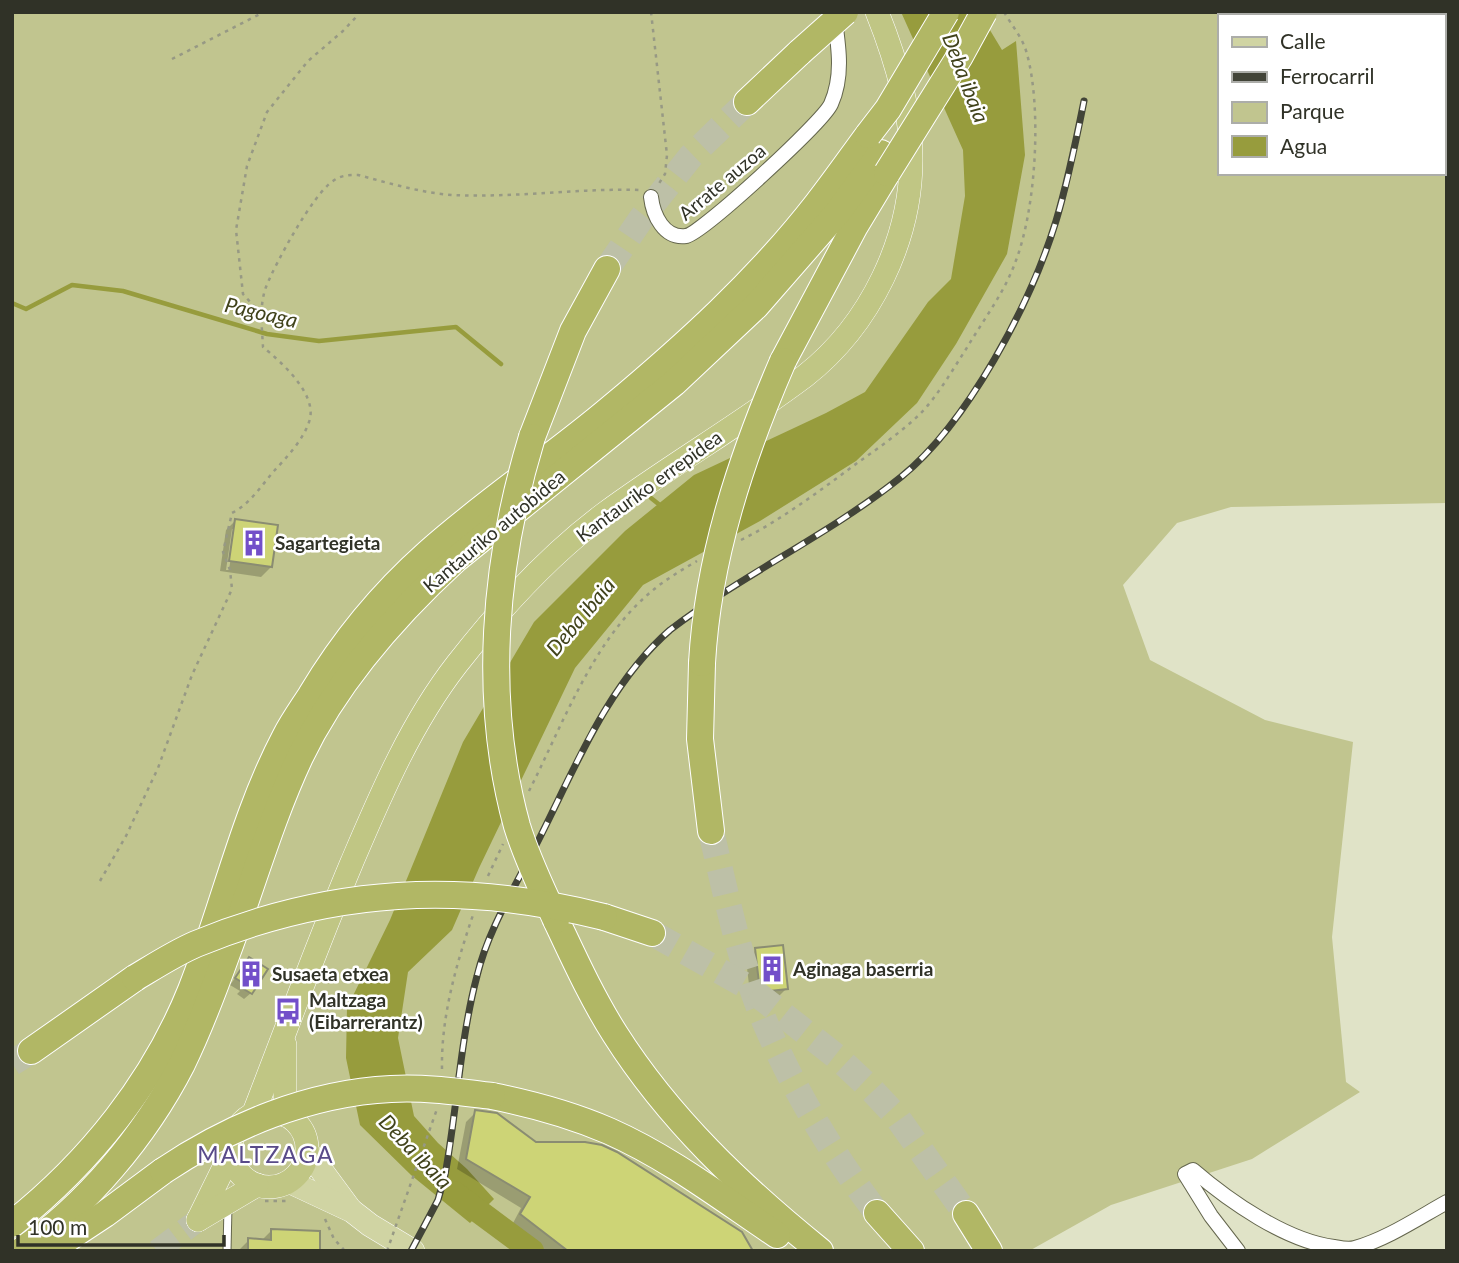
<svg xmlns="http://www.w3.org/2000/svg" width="1459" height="1263" viewBox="0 0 1459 1263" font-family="Lato,sans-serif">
  <rect width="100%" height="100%" fill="#e0e3c7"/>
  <path fill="#c1c58f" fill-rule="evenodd" d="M12,12H1447V503L1231,507L1177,523L1123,585L1150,660L1265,720L1353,742L1332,937L1346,1082L1360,1092L1252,1159L1111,1205L1029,1251H12ZM1219,16H1443V173H1219Z"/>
  <path fill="#979c3d" d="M901,12H979L1002,50L1016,41L1025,155L1007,254L956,344L917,403L856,461L760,521L643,585L575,668L479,868L452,930L408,972L398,1038L414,1116L438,1143L467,1169L494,1199L470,1223L411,1175L360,1125L346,1058L347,1008L390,920L463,742L534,622L625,531L694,475L826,413L865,392L928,302L951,279L965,196L963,150Z"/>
  <g fill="#0003" fill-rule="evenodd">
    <path d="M236,520L271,567L261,577L220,571L226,530ZM232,529H235L229,570H226Z"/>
    <path d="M756,950L786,989L776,999L751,1001L746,960Z"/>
    <path d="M249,959L251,993L244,999L237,994L240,991L230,985Z"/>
    <path d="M476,1112L535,1144L751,1251H545L512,1225L521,1208L457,1169L466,1122Z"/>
    <path d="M271,1231L318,1251H238L249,1240L261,1241Z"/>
  </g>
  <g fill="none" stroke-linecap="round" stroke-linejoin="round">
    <g stroke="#979c3d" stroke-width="4.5">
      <path d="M12,303L26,309L72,285L123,291L267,334L319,341L456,327L501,364"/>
      <path d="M651,498L661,506"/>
    </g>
    <path stroke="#979c3d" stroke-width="24" d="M454,1193L532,1251"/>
  </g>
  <g fill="#cdd476" stroke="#8a8c72" stroke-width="2">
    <path d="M235,519L278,525L272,567L229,561Z"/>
    <path d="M783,945L788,989L760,992L755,948Z"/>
    <path d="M249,957L268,969L252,994L242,988L245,984L235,978Z"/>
    <path d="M475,1110L497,1113L536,1142H585L602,1145L617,1152L742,1232L753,1251H568L520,1214L530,1197L466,1159Z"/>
    <path d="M271,1229L320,1231V1251H248V1238L271,1240Z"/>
  </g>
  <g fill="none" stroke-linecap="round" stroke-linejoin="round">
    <path stroke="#bdc0a7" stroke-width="23" stroke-dasharray="23 11" stroke-linecap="butt" d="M157,1251L198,1220"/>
    <g stroke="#bdc0a7" stroke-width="26" stroke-dasharray="26 13" stroke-linecap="butt">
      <path d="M607,269L641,219L691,156L747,102"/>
      <path d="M711,831C726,894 739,960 764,1020C793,1089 832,1154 877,1213"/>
      <path d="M652,933L748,987L837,1057L868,1086L897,1117L966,1214"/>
      <path d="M12,1063L31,1051"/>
    </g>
    <g stroke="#64664d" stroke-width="9">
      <path id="service" d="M227,1251L228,1206"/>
    </g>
    <g stroke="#64664d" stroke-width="16">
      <g id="minor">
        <path d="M651,197C653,215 664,239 686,236C700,235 823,122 831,104C843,77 839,49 835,21"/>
        <path d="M1238,1251L1211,1216L1185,1174L1193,1170C1229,1201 1286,1241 1334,1247C1340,1248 1348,1250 1355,1248C1387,1239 1418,1218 1447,1202"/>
      </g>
    </g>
    <g stroke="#fff" stroke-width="24">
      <g id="primary">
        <path d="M308,1152L350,1209"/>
        <path d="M290,1182L352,1211L370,1225L413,1251"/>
      </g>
    </g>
    <g stroke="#fff" stroke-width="24">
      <g id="trunk">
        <path d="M285,1045V1115"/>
        <circle cx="269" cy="1149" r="38"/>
        <path d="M253,1115C286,1030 317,945 352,862C381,794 411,723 457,664C499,610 548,556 604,514C669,466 740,425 805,376C870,325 912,239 911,157C911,108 895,57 877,12"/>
        <path d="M198,1220L232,1151"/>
        <path d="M198,1220L257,1185"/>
      </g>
    </g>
    <g stroke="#fff" stroke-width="28">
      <g id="motorway">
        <path d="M747,102L800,52"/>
        <path d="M783,361L855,226L887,173"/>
        <path d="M532,437L573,331L607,269"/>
        <path d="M702,663L700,739L711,831"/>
        <path d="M604,917L652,933"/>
        <path d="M556,920C574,958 592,998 615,1034C669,1119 742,1188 820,1251"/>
        <path d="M31,1051L135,978"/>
        <path d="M492,1096C532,1104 572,1115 609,1131C670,1158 723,1199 777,1235"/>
        <path d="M877,1213L911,1251"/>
        <path d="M966,1214L989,1251"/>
        <path d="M12,1224C90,1162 154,1082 191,990C224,907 243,817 285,737C292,723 302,709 311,695C342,643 383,593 428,553C486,501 552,458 611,408C685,346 758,280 817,204C835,181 851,158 868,135"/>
        <path d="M21,1251C87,1205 145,1136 182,1064C199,1029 213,992 226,956C251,890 270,821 300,757C336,682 395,615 456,559L674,383L756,306L838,212L881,153"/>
        <path d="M49,1251L105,1214L163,1171"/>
      </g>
    </g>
    <g stroke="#979984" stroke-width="2.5" stroke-dasharray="3.5 5" stroke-linecap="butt">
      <path d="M651,12L667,155L665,174L658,185"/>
      <path d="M172,59L264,12"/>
      <path d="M261,314L243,294L236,230L247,166L267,112L308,61L343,31L357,16L358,12"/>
      <path d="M741,540C783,519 822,489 860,461C880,447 901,432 919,415C938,396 953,369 968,346C984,319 1004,293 1015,263C1036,210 1042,109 1027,54C1023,38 1012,26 1004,12"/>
      <path d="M529,791C561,728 591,646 644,598C660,583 678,572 697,561"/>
      <path d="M488,876L503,844"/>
      <path d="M100,881L126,836L158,768L192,675L232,589L230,570L223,552L232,513C250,504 261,486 274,471C287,457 303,440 309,422C319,395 281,362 263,347C262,327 259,306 266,287C275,264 313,194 333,181C341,175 349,175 358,175C389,183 421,193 453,195C515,198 578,188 641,190"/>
      <path d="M442,1069C441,1017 456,965 473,915"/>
      <path d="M265,1201H286"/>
      <path d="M325,1219L334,1239L345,1251"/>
    </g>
    <use href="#service" stroke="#fff" stroke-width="7"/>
    <use href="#minor" stroke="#fff" stroke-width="14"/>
    <use href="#primary" stroke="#d0d4a3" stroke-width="23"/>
    <use href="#trunk" stroke="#c0c684" stroke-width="23"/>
    <use href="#motorway" stroke="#b1b765" stroke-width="26"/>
    <g stroke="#424438" stroke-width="7">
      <path id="rail" d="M411,1251L438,1200L445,1175C457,1110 460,1040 477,976C488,930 515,887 536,845C574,771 606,686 670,630C743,574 829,535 901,477C968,423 1031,303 1056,221C1068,181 1076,141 1084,101"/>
    </g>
    <use href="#rail" stroke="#fff" stroke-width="4.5" stroke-dasharray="13" stroke-linecap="butt"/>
    <g stroke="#fff" stroke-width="28" stroke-linecap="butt">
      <g id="motorway-bridge">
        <path d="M800,52L845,12"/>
        <path d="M868,135L888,109L946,12"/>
        <path d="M887,173L960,56L984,12"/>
        <path d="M532,437C494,562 482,699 517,826C527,859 542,889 556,920"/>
        <path d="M702,663C708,558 741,458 783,361"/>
        <path d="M135,978C155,966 175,953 196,944C331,888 463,881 604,917"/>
        <path d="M163,1171C230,1126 309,1093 391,1089C425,1087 459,1092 492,1096"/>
      </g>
    </g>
    <path stroke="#979984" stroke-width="2.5" stroke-dasharray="3.5 5" stroke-linecap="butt" d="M387,1251L437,1109"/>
    <use href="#motorway-bridge" stroke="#b1b765" stroke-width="26"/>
  </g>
  <defs>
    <g id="building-bare" transform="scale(2.1)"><path d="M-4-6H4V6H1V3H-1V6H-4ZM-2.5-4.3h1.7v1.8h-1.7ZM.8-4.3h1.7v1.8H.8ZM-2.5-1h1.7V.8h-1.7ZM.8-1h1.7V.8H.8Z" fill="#724fc9" stroke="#fff" stroke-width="2.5" paint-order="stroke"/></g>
    <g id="bus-bare" transform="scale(2.1)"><path d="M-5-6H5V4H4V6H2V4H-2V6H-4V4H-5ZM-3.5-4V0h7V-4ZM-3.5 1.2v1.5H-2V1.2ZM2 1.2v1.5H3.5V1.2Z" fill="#724fc9" stroke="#fff" stroke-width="2.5" paint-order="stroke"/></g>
  </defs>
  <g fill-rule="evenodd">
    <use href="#building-bare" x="254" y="543"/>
    <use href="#building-bare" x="772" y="969"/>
    <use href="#building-bare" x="251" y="974"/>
    <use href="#bus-bare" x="288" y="1011"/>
  </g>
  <g text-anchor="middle" stroke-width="5" stroke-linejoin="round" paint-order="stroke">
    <g font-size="19" fill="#303227" stroke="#fff">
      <text transform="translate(722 182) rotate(-40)" y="7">Arrate auzoa</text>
      <text transform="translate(649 486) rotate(-36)" y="7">Kantauriko errepidea</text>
      <text transform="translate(494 531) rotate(-40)" y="7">Kantauriko autobidea</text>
    </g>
    <g font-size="19" font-weight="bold" fill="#303227" stroke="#fff" text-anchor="start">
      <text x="275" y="550">Sagartegieta</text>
      <text x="793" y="976">Aginaga baserria</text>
      <text x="272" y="981">Susaeta etxea</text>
      <text x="309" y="1007">Maltzaga<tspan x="309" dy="22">(Eibarrerantz)</tspan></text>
    </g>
    <g font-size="21" font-style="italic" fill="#41431b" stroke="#fff">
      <text transform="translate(965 78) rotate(69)" y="7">Deba ibaia</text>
      <text transform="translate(261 313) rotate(13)" y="7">Pagoaga</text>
      <text transform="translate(581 617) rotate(-50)" y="7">Deba ibaia</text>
      <text transform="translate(415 1152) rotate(46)" y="7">Deba ibaia</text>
    </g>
    <g font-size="23" letter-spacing="2" fill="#594b89" stroke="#fff">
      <text x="266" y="1163">MALTZAGA</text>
    </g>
  </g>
  <rect width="1459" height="1263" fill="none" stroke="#303227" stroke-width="28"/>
  <rect x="1218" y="14" width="228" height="161" fill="#ffffff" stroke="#acada9" stroke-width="2"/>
  <rect x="1232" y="37" width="35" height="10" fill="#d0d4a3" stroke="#acada9" stroke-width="2"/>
  <text x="1280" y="49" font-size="21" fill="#303227">Calle</text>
  <rect x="1232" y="72" width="35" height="10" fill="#424438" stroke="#acada9" stroke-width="2"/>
  <text x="1280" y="84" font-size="21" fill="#303227">Ferrocarril</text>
  <rect x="1232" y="102" width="35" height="21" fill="#c1c58f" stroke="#acada9" stroke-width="2"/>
  <text x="1280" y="119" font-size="21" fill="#303227">Parque</text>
  <rect x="1232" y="136" width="35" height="21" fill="#979c3d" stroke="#acada9" stroke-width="2"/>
  <text x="1280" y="154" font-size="21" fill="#303227">Agua</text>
  <path d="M18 1235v10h206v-10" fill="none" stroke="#303227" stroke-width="3.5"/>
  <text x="28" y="1235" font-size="21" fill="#303227" stroke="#ffffff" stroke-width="5" paint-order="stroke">100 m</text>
</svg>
